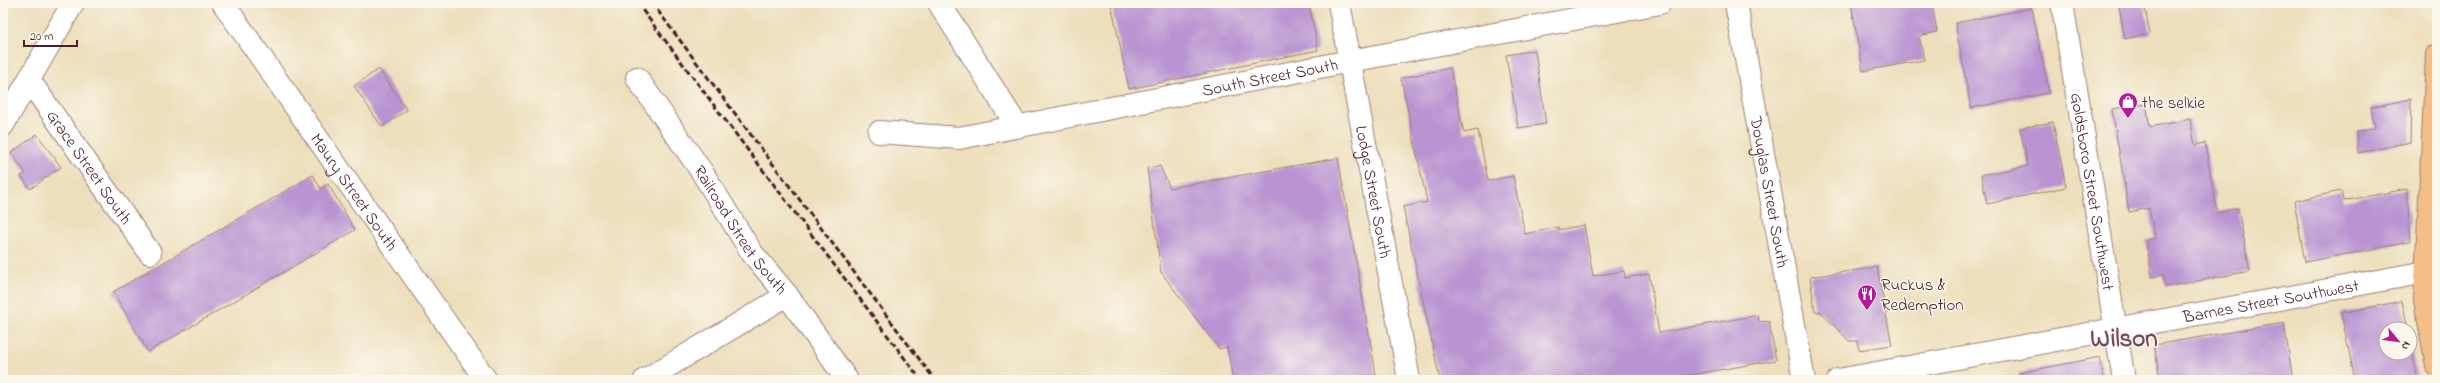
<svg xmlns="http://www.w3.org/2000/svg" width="2440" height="383" viewBox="0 0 2440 383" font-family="'Indie Flower',sans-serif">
  <rect width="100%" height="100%" fill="#fbf7ec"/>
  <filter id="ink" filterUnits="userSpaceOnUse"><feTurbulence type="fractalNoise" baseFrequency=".025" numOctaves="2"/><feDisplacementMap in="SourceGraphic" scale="8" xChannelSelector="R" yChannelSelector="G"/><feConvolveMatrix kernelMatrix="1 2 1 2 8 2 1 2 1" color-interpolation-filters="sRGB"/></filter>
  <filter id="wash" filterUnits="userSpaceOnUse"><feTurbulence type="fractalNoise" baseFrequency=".012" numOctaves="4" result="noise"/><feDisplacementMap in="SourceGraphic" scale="16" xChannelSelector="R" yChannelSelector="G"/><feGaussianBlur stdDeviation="0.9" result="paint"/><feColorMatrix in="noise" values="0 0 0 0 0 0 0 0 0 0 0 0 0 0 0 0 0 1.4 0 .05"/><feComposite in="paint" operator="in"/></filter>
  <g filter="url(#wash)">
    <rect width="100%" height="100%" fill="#eddfbc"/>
    <g id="blocks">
      <g fill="#ba94d2">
        <path d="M1111,3H1309L1318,50L1129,89Z"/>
        <path d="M1851,3H1932L1937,32L1919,36L1924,60L1863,71Z"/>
        <path d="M2131,3H2144L2150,34L2125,39L2119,6Z"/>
        <path d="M2032,8L2049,93L1971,108L1955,23Z"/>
        <path d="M1535,50L1546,124L1518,128L1506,55Z"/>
        <path d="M1450,68L1464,133L1478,130L1488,181L1513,176L1525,234L1559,227L1558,230L1584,225L1593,276L1624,271L1625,278L1649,274L1659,333L1758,315L1759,322L1769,321L1776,360L1662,380H1440L1403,207L1427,202L1401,78Z"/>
        <path d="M379,69L407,110L382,127L354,86Z"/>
        <path d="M2411,99L2410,142L2358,153L2356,132L2375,128L2371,107Z"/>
        <path d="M2146,104L2150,127L2190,119L2195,145L2205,143L2217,212L2238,208L2250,271L2165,287L2163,275L2152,277L2146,240L2155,238L2149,208L2129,212L2112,109Z"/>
        <path d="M2053,122L2066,187L1987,204L1981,175L2028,166L2020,128Z"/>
        <path d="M37,134L61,167L30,189L21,176L26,173L11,153Z"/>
        <path d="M1338,158L1377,380H1233L1227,347L1219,349L1161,272L1147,168L1160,166L1170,188Z"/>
        <path d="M313,175L321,189L328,184L355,230L148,352L113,292Z"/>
        <path d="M2407,189L2410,242L2305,262L2294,201L2341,191L2343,201Z"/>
        <path d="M1877,267L1892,345L1859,350L1857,341H1849L1820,311L1815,312L1810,277Z"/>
        <path d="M2402,301L2408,329H2386V353H2410V341L2418,380H2355L2341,313Z"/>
        <path d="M2284,323L2293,380H2160L2154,345Z"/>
        <path d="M2100,357L2104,380H2019V373Z"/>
      </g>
    </g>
  </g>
  <g filter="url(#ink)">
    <use href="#blocks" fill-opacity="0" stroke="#9c7f74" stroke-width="1"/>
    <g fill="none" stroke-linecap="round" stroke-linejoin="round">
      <g stroke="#9c7f74" stroke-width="24">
        <g id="minor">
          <path id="s1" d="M223,3L486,380"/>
          <path d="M939,3L1017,126"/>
          <path id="s2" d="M1339,3L1409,380"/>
          <path id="s3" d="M1736,3L1804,380"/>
          <path id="s4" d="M2062,3L2124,380"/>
          <path id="s5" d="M637,78L702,172L752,253L787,295L847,380"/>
          <path id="s6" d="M29,80L150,253"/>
          <path d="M3,125L73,3"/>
          <path id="s7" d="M879,132L959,138L1350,61L1660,3"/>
          <path d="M645,380L787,295"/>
          <path id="s8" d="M1838,380L2437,270"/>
        </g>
      </g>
      <g stroke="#9c7f74" stroke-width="24">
        <path id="major" d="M2437,55L2425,300L2437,365"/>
      </g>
      <use href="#minor" stroke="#fff" stroke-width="22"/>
      <use href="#major" stroke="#f6be87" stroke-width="22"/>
      <g stroke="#4a1f2b" stroke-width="3" stroke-dasharray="6 3" stroke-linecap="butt">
        <path d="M637,3L921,380"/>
        <path d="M652,3L935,380"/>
      </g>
    </g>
  </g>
  <defs>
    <g id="shop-pin" transform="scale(1)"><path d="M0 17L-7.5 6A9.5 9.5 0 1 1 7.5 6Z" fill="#b5179e" stroke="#fbf7ec"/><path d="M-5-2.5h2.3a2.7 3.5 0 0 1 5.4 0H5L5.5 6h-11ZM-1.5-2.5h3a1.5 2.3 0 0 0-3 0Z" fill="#fff"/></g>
    <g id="restaurant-pin" transform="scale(1)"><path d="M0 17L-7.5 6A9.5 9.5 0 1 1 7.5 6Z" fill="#b5179e" stroke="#fbf7ec"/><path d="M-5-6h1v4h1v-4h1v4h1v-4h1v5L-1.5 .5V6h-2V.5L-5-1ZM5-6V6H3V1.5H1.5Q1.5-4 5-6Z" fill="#fff"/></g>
  </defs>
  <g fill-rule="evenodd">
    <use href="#shop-pin" x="2128" y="102"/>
    <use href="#restaurant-pin" x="1867" y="294"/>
  </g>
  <g text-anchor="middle" stroke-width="3" stroke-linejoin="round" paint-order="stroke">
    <g font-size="17" fill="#4a1f2b" stroke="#fbf7ec">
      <text dy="6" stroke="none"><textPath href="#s7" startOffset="397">South Street South</textPath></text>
      <text dy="6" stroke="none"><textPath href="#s6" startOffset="106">Grace Street South</textPath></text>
      <text dy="6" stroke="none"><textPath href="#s1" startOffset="230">Maury Street South</textPath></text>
      <text dy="6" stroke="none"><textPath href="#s4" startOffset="191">Goldsboro Street Southwest</textPath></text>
      <text dy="6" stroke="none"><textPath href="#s2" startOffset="192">Lodge Street South</textPath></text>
      <text dy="6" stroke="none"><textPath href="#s3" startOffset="192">Douglas Street South</textPath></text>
      <text dy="6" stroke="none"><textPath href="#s5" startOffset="184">Railroad Street South</textPath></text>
      <text dy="6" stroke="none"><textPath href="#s8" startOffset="440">Barnes Street Southwest</textPath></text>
    </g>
    <g font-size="17" fill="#4a1f2b" stroke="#fbf7ec" text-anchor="start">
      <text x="2142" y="108">the selkie</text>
      <text x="1881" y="290">Ruckus &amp;<tspan x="1881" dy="20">Redemption</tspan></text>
    </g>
    <g font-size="25" font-weight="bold" fill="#714865" stroke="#fbf7ec">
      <text x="2124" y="346">Wilson</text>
    </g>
  </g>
  <rect width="2440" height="383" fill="none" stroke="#fbf7ec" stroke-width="16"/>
  <g transform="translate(2398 341) rotate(119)"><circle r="19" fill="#fbf7ec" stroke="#b4a19f"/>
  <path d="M0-3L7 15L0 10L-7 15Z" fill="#b5179e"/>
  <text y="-6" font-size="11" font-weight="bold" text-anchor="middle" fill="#4a1f2b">N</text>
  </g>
  <path d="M24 40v6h53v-6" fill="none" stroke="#4a1f2b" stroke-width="2"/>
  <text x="30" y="40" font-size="12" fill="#4a1f2b" stroke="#fbf7ec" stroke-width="3" paint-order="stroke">20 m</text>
</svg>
